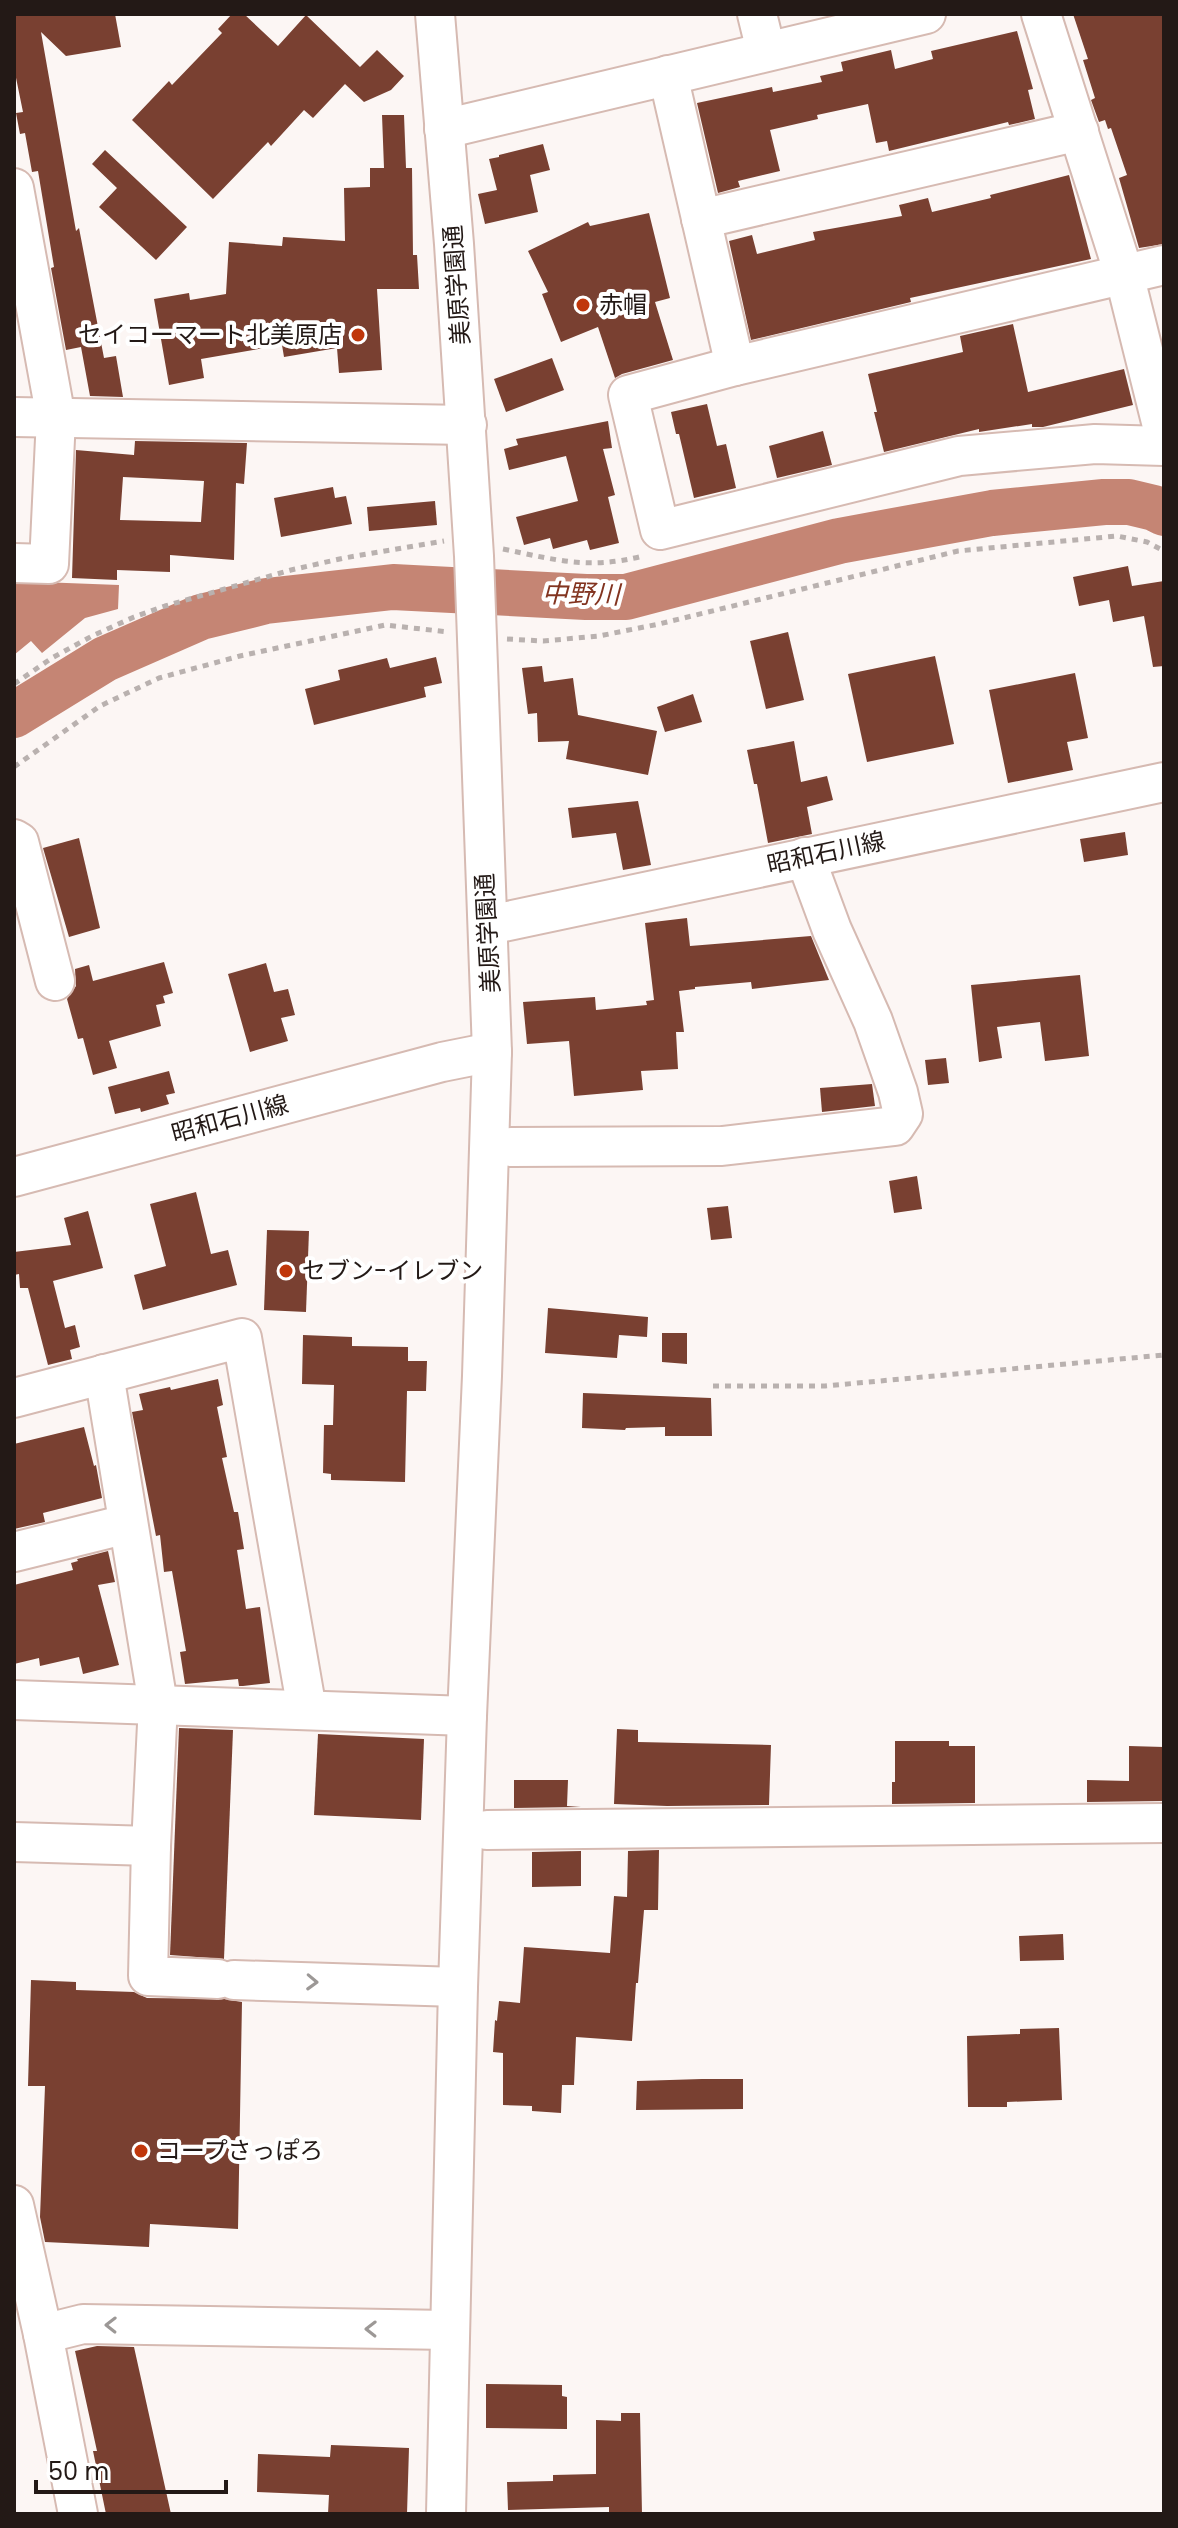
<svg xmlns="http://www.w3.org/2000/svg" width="1178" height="2528" viewBox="0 0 1178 2528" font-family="Poppins,'Noto Sans JP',sans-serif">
  <rect width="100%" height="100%" fill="#fcf6f4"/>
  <path fill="#c58574" d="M14,581L119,585L118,609L85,618L42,653L31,641L14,655Z"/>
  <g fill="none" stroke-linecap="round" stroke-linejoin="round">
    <path stroke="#c58574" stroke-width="46" d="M14,715L105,659L201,617L266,601L393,587L586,597H626L839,541L992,513L1104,502H1129L1154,508L1164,513"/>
  </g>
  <g fill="#794031" fill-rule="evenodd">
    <path d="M14,14H115L121,47L66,56L41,32L76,231L79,228L104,358L116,356L123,397L90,396L81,347L66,350L51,268L54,267L38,171L32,172L25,133L20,134L16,113L23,112L14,68Z"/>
    <path d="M232,14H244L278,46L306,15L360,67L377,50L404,76L391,90L364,102L345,84L313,118L304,110L271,146L268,142L213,199L132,120L169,81L172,85L222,33L218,29Z"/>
    <path d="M1073,14H1164V244L1139,248L1119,178L1127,175L1111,128L1108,129L1105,120L1099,122L1091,100L1095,98L1083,60L1088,59Z"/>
    <path d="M1017,31L1033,89L1028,90L1035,119L1009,125L1008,122L889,151L887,141L876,143L868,104L817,115L818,119L770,130L780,171L738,181L740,187L718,193L697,103L772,87L773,92L822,82L820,76L843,71L841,62L891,50L895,69L933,59L931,51Z"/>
    <path d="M382,115H404L406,168H412L413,255H417L419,289H377L382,370L339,373L337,348L284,357L282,345L201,359L204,378L169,385L154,299L189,293L190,300L226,294L229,242L282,246L283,237L345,241L344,188L370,187V168H384Z"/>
    <path d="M543,144L550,170L530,175L538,212L485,224L478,194L497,190L489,159L499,157V155Z"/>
    <path d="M105,150L187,227L156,260L99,207L117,188L92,164Z"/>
    <path d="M1069,175L1091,259L910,298L911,302L751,340L729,241L752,235L757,254L815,240L813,232L902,216L899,205L928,198L932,212L991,198L990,195Z"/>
    <path d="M649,213L670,298L655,302L673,360L622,374L615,378L598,327L561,342L542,294L548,292L528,251L588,222L590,226Z"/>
    <path d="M1013,324L1028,392L1124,369L1133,405L1043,427H1032V424L979,432V429L884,452L874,412H877L868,374L963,352L960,336Z"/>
    <path d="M552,358L564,390L506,412L494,379Z"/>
    <path d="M707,404L717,446L726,444L736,488L694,498L679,434H676L671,412Z"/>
    <path d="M608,421L612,448L603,449L615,495L608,497L619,543L590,550L587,540L553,549L550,538L524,545L516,517L578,501L566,456L509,470L504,449L518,445L516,439Z"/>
    <path d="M823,431L832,465L777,478L769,446Z"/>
    <path d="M135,441L247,443L244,484L236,483L234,560L170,555V572L117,570V580L72,578L76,450L134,455ZM123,477L204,481L201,522L120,520Z"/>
    <path d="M333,487L335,498L346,496L352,524L281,537L274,498Z"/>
    <path d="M435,501L437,525L369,531L367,507Z"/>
    <path d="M1128,566L1132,586L1164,581V666L1153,667L1144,616L1113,622L1109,600L1079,606L1073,577Z"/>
    <path d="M788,632L804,700L766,709L750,641Z"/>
    <path d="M935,656L954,744L867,762L848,674Z"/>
    <path d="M436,657L442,683L424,687L426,697L314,725L305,689L340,680L338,670L387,658L390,668Z"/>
    <path d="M542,666L544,682L573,678L578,715L657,731L648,775L566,759L569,741L538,742L537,713L528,714L522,668Z"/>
    <path d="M1075,673L1088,738L1067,742L1073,770L1008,783L989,690Z"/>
    <path d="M693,694L702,722L665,732L657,707Z"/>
    <path d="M794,741L801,782L827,776L833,800L807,807L812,834L768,843L757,784H754L747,750Z"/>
    <path d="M638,801L651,865L623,870L616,833L572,838L568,808Z"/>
    <path d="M1125,832L1128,855L1084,862L1080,839Z"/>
    <path d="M79,838L100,928L69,937L43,848Z"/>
    <path d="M687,918L690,946L811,936L829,980L752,989L751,982L695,987V989L679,991L684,1032H676L678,1069L641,1071L643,1090L574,1096L569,1041L527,1044L523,1002L595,997L596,1010L647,1005L646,1001L654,1000L645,923Z"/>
    <path d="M164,962L173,993L163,996L165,1003L156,1005L161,1026L109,1041L117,1068L93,1075L83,1038L78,1039L67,999L76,986L75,969L89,965L93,981Z"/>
    <path d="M266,963L274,992L288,989L295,1015L281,1018L288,1041L250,1052L228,974Z"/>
    <path d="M1080,975L1089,1056L1045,1061L1040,1022L997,1027L1002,1058L979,1062L971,985Z"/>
    <path d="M946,1058L949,1083L928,1085L925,1060Z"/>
    <path d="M169,1071L175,1093L166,1095L169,1104L141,1112L140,1108L115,1114L108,1087Z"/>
    <path d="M872,1084L875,1106L822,1112L820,1088Z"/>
    <path d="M917,1176L922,1209L894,1213L889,1181Z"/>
    <path d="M196,1192L211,1254L228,1250L237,1285L143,1310L134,1275L166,1266L150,1204Z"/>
    <path d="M728,1206L732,1238L711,1240L707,1208Z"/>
    <path d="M88,1211L103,1268L53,1281L65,1328L75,1325L80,1347L70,1350L72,1359L48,1365L28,1288H20L19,1274L14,1275V1252L71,1245L64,1218Z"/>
    <path d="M267,1230L309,1231L306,1312L264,1310Z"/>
    <path d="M548,1308L648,1317L647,1337L619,1335L617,1358L545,1353Z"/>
    <path d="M662,1333H687V1364L662,1362Z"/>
    <path d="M303,1335L352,1337V1346L408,1347V1361H427L426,1391H407L405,1482L331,1480V1474L323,1473L324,1425H333L334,1385L302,1384Z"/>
    <path d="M218,1379L223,1405L217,1407L227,1457L222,1458L234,1512H238L244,1549L237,1550L246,1609L260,1607L270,1683L243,1686H239L238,1679L185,1684L180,1652L186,1651L172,1571L164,1572L160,1535L156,1536L132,1412L143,1410L139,1394L170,1387L171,1390Z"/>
    <path d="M583,1393L711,1398L712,1436H665V1427L626,1428L625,1430L582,1428Z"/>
    <path d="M84,1427L94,1466L96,1465L102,1498L43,1513L45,1522L14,1529V1444Z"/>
    <path d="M108,1551L115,1582L98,1585L119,1665L83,1674L79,1657L40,1666L39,1658L14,1664V1585L73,1570L71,1563L78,1561L77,1559Z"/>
    <path d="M179,1728L233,1730L224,1959L170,1955Z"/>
    <path d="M617,1729L638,1730V1742L771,1745L769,1805L667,1806L614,1804Z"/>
    <path d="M318,1734L424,1739L421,1820L314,1815Z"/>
    <path d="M895,1741H949V1746H975V1803L892,1804V1782H895Z"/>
    <path d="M1129,1746L1164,1747V1801L1087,1802V1780L1129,1781Z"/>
    <path d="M514,1780H568L567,1806L581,1807L514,1808Z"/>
    <path d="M659,1850L658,1910H644L638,1983H636L632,2041L576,2037L574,2085H562L561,2113L532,2111V2106L503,2105V2053L493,2052L495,2020L497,2021L499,2001L520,2003L524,1947L610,1953L614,1896L627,1897L628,1851Z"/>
    <path d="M581,1851V1886L532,1887V1852Z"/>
    <path d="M1063,1934L1064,1960L1020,1961L1019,1936Z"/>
    <path d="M31,1980L76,1982V1990L134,1992L147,1998L224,1999L242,2002L238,2229L150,2224L149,2247L45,2242L40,2217L45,2086H28Z"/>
    <path d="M1059,2028L1062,2100L1007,2102V2107H968L967,2036L1020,2034V2029Z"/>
    <path d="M702,2079H743V2109L636,2110L637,2081Z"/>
    <path d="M97,2346L134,2347L171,2514H106L93,2451H97L75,2351Z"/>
    <path d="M486,2384L562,2385V2396L567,2397V2429L486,2428Z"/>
    <path d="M621,2413H640L642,2514H609V2507L508,2510L507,2482L553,2481V2475L596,2474V2420L621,2421Z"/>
    <path d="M331,2445L409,2448L407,2514H328L329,2495L257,2492L258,2454L330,2457Z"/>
  </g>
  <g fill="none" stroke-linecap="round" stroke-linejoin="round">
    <g stroke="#d6bab2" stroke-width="42">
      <g id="minor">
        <path d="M435,14L454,244L474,556L492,1052L482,1376L467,1716L458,1987L446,2514"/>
        <path d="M757,14L766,51"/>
        <path d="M1041,14L1124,274L1164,434"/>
        <path d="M668,75L735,366"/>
        <path d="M444,129L926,14"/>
        <path d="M14,188L56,418L49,564L14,563"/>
        <path d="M701,219L1079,131"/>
        <path d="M1164,265L735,366L628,395L660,530L959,456L1095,444L1164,446"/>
        <path d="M14,417L467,425"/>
        <path d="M14,839L19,842L55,981"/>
        <path d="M489,925L1164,782"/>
        <path d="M511,1147L722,1146L895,1126L903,1114L898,1092L873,1021L832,930L805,857"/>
        <path d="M14,1177L442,1062L492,1052"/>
        <path d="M14,1398L242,1338L307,1710"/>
        <path d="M14,1552L127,1524"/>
        <path d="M14,1700L467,1716"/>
        <path d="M487,1830L1164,1823"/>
        <path d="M14,1842L151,1846L158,1704L104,1374"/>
        <path d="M151,1846L148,1976L218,1979"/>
        <path d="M234,1980L458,1987"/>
        <path d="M14,2205L43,2334L78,2514"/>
        <path d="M43,2334L83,2324L449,2330"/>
      </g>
    </g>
    <g stroke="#b9b1af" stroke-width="5" stroke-dasharray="6 6" stroke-linecap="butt">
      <path d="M503,549C557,560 588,570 643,556"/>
      <path d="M507,639L543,641L599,636L659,624L958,551L1117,536L1147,542L1164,551"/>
      <path d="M14,684L52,658L92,636L134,617L165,606L291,570L344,558L444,541"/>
      <path d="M14,767L100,706L159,678L240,656L385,625L449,632"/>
      <path d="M713,1386H825L1164,1355"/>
    </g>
    <use href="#minor" stroke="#fff" stroke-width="38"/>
  </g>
  <defs><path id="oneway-chevron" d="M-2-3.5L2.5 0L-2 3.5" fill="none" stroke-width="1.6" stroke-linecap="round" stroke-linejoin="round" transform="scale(2)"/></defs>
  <g stroke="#9c9896">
    <use href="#oneway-chevron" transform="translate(312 1982) rotate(2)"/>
    <use href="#oneway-chevron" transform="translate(111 2325) rotate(-179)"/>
    <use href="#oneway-chevron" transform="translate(371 2329) rotate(-179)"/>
  </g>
  <g fill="#c0370b" stroke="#fff" stroke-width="3">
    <circle cx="583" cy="305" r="8"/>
    <circle cx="358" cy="335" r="8"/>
    <circle cx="286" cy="1271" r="8"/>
    <circle cx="141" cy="2151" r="8"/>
  </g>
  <g text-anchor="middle" stroke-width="8" stroke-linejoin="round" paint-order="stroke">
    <g font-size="24" fill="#231916" stroke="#fff">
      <text transform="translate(457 285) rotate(-94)" y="8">美原学園通</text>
      <text transform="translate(826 853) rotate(-12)" y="8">昭和石川線</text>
      <text transform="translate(488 933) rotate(-93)" y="8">美原学園通</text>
      <text transform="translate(230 1119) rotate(-15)" y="8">昭和石川線</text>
    </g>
    <g font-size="24" fill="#231916" stroke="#fff" text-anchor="start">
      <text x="599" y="313">赤帽</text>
      <text x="342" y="343" text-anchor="end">セイコーマート北美原店</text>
      <text x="302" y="1279">セブン-イレブン</text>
      <text x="157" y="2159">コープさっぽろ</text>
    </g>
    <g font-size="26" font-style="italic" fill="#823420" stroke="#fff">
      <text transform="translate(581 594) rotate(1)" y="9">中野川</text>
    </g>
  </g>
  <rect width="1178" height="2528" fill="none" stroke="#231916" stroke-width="32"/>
  <path d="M36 2480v12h190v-12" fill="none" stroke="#231916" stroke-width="4"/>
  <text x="48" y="2480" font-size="24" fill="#231916" stroke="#ffffff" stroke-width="6" paint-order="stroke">50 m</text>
</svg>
